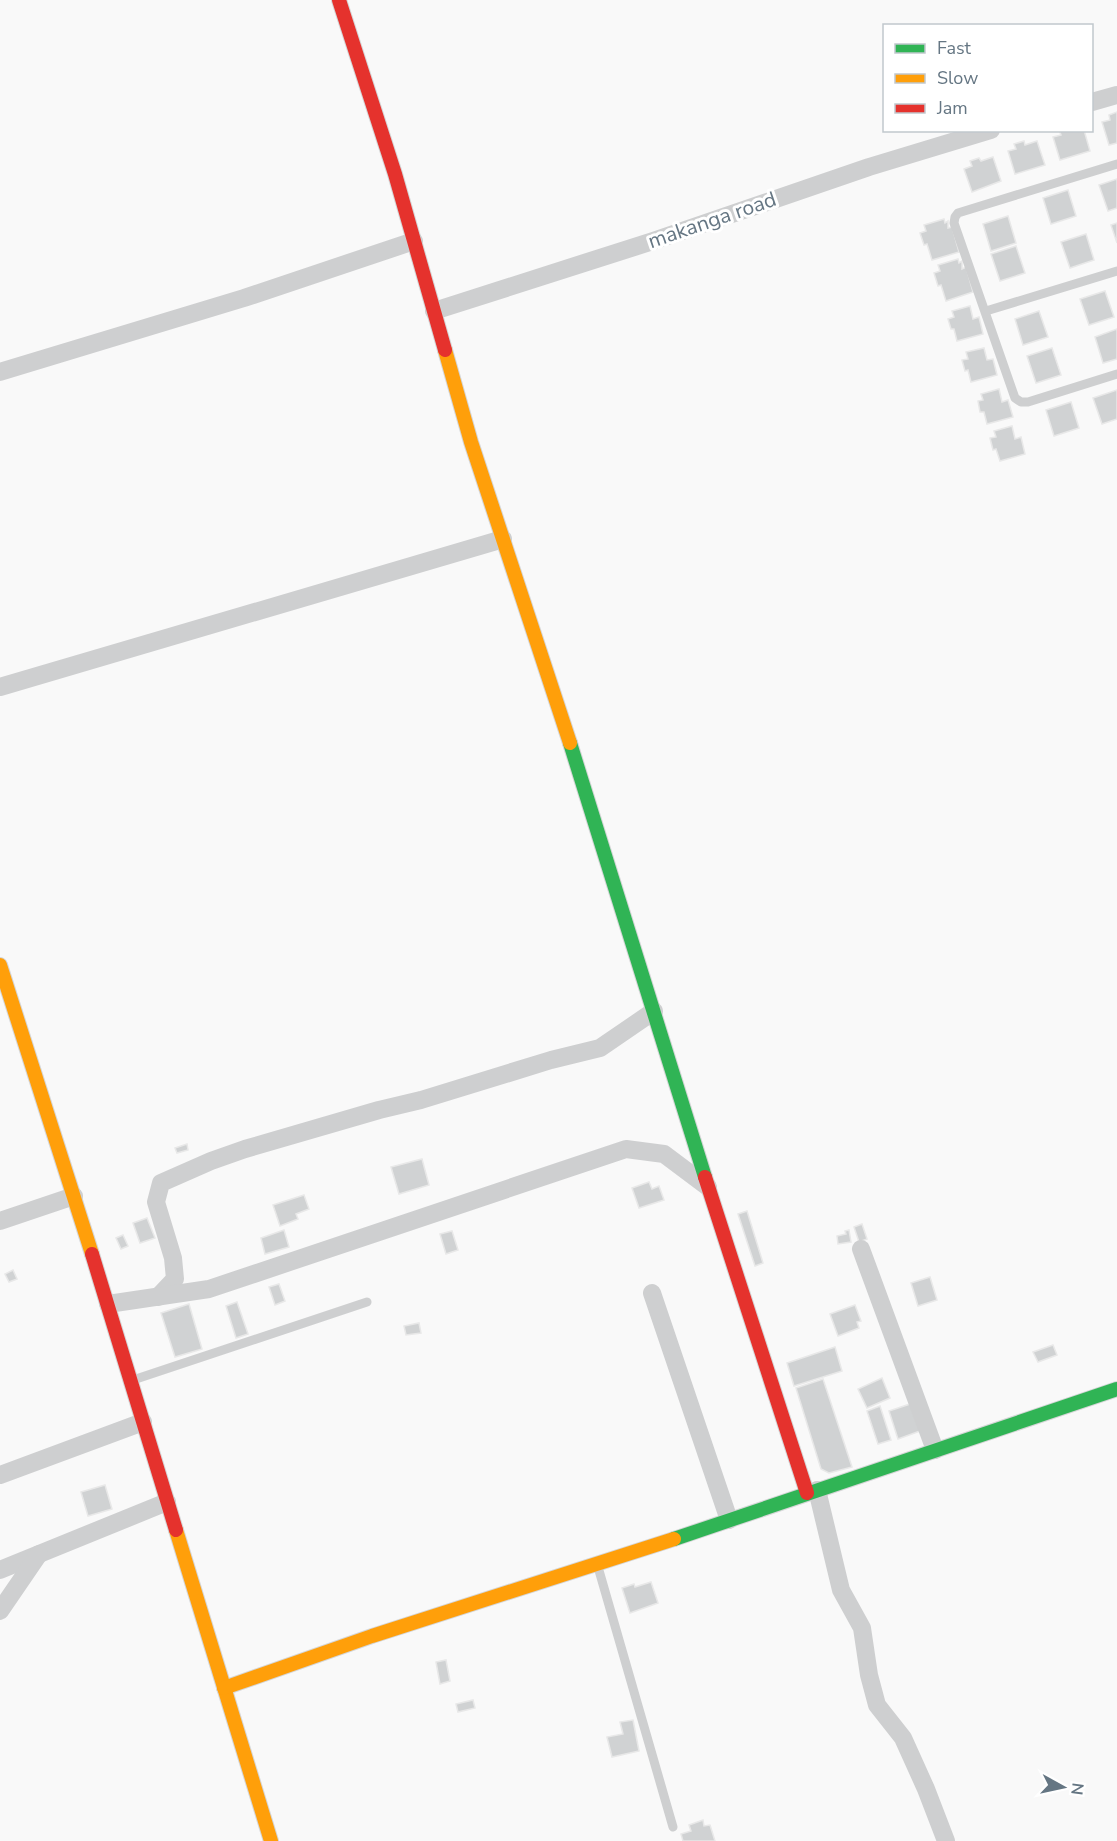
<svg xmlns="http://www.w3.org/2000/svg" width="1117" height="1841" viewBox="0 0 1117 1841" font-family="'Nunito Sans',sans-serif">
  <rect width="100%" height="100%" fill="#f9f9f9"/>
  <g fill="#d0d2d3" stroke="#e8e8e8" stroke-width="1.5">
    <path d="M1117,112V143L1109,145L1102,122L1110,120L1109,115Z"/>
    <path d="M1059,130H1084L1090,151L1060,160L1053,137L1061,135Z"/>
    <path d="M1024,141L1025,145L1037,141L1045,165L1015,174L1008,151L1016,149L1014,144Z"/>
    <path d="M993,157L1001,181L972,192L964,169L972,166L970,161L979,158L981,161Z"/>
    <path d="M1117,179V208L1108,211L1099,185Z"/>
    <path d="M1068,190L1076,216L1051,224L1043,198Z"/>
    <path d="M1008,216L1016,243L991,251L983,224Z"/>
    <path d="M944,219L945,223L948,221V228L952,227L959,252L932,260L927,244L924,245L920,233L926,231L924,225Z"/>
    <path d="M1117,223V243L1111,225Z"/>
    <path d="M1086,234L1094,260L1070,268L1061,242Z"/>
    <path d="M1016,246L1025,273L1000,281L991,254Z"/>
    <path d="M958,259L959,263L962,261V269L966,267L973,292L946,301L941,285L938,286L934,273L940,271L938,265Z"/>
    <path d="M1105,291L1114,317L1089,325L1080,299Z"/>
    <path d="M970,306L973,319L979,317L983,334L957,341L954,329H951L948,319L954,317L952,311Z"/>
    <path d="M1039,311L1048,337L1023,345L1015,319Z"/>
    <path d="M1117,329V359L1103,363L1095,337Z"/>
    <path d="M984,348L987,360L993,359L997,375L971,382L968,370L965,371L962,360L968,359L966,352Z"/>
    <path d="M1052,348L1061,375L1036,383L1027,356Z"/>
    <path d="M999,389L1002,402L1008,400L1013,417L987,424L984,412H980L978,401L983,400L981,394Z"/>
    <path d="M1117,390V419L1102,424L1093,398Z"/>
    <path d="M1071,402L1079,428L1054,436L1046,410Z"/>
    <path d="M1012,426L1015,439L1021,437L1025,454L1000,461L996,449L993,450L990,438L996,437L994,431Z"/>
    <path d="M187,1144L188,1150L177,1153L175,1148Z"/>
    <path d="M422,1159L429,1185L399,1194L391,1167Z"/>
    <path d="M649,1182L652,1189L659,1186L664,1200L639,1208L632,1188Z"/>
    <path d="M304,1195L309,1209L296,1214L298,1219L280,1226L273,1205Z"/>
    <path d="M747,1211L763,1263L755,1266L738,1214Z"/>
    <path d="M147,1218L155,1238L140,1243L133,1223Z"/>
    <path d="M862,1224L867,1239L859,1242L854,1227Z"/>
    <path d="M284,1230L289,1247L265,1254L261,1238Z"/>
    <path d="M849,1230L851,1242L838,1244L837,1236L846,1234L845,1231Z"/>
    <path d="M452,1231L458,1250L446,1254L440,1234Z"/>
    <path d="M123,1235L128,1246L121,1249L116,1238Z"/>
    <path d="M13,1270L17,1279L9,1282L5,1274Z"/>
    <path d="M930,1277L937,1300L918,1306L911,1283Z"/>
    <path d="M279,1284L285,1301L275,1305L269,1287Z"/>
    <path d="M237,1302L248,1334L236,1338L226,1306Z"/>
    <path d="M189,1304L202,1349L175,1357L161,1313Z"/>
    <path d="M855,1305L861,1321L857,1322L859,1328L838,1336L830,1314Z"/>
    <path d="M419,1323L421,1333L406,1335L404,1326Z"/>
    <path d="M1053,1345L1057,1355L1038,1362L1033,1352Z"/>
    <path d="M835,1347L842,1371L794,1386L787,1363Z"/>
    <path d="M882,1378L890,1398L867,1408L858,1389Z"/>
    <path d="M823,1379L852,1467L829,1473L821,1469L796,1388Z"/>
    <path d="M910,1404L920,1431L898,1439L889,1411Z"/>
    <path d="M880,1406L891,1440L878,1444L867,1411Z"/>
    <path d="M105,1485L112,1509L88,1516L81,1492Z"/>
    <path d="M651,1582L658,1603L630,1613L622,1588L634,1584L635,1587Z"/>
    <path d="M446,1660L450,1681L440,1684L436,1662Z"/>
    <path d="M473,1700L475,1708L458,1712L456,1704Z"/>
    <path d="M633,1720L639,1751L612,1757L607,1737L623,1734L620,1722Z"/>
    <path d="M703,1820L704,1826L710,1825L715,1841H683L681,1834L691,1831L689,1825Z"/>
  </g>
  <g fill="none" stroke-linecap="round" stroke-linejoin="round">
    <g stroke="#d5d6d7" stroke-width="16">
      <g id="fast">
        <path d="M570,743L705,1177"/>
        <path d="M674,1539L1117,1389"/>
      </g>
    </g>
    <g stroke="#d5d6d7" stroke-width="16">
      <g id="slow">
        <path d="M445,350L471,442L570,743"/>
        <path d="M0,965L92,1254"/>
        <path d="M176,1530L271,1841"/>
        <path d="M224,1688L372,1636L674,1539"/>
      </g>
    </g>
    <g stroke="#d5d6d7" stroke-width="16">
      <g id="jam">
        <path d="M339,0L395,174L445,350"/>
        <path d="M705,1177L807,1493"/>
        <path d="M92,1254L176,1530"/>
      </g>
    </g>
    <g stroke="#cecfd0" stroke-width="9">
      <path d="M1117,164L958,213L955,217L954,223L1015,398L1021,402H1028L1117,374"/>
      <path d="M986,311L1117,271"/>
      <path d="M133,1380L367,1302"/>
      <path d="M598,1567L673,1827"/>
    </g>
    <g stroke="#cecfd0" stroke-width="18">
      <path d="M1092,102L1117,95"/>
      <path d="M434,311L653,241L869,167L991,130"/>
      <path d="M0,372L244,298L414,241"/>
      <path d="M0,687L503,539"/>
      <path d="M0,1221L74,1196"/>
      <path d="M861,1249L935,1450"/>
      <path d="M652,1293L729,1520"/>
      <path d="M158,1297L175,1279L173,1258L156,1202L161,1183L211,1161L245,1149L379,1110L421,1100L551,1060L600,1048L654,1011"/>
      <path d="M108,1304L209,1289L626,1149L664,1154L708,1187"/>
      <path d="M0,1475L143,1422"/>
      <path d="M817,1490L841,1590L862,1628L869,1675L877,1705L903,1738L926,1789L946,1841"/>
      <path d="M0,1570L167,1502"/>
      <path d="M0,1611L39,1554"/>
    </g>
    <use href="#fast" stroke="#30b455" stroke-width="14"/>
    <use href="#slow" stroke="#ff9f0a" stroke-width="14"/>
    <use href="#jam" stroke="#e5322d" stroke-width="14"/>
  </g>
  <g text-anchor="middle" stroke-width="6" stroke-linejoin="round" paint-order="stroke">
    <g font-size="21" fill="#657683" stroke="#fff">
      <text transform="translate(712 220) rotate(-19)" y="7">makanga road</text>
    </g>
  </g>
  <rect x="883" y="24" width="210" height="108" fill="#ffffff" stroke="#c1c8cd" stroke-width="1.5"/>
  <rect x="895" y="44" width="30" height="9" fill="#30b455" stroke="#c1c8cd" stroke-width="1.5"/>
  <text x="937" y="54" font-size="18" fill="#657683">Fast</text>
  <rect x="895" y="74" width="30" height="9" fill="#ff9f0a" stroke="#c1c8cd" stroke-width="1.5"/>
  <text x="937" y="84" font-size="18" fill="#657683">Slow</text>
  <rect x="895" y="104" width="30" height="9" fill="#e5322d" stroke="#c1c8cd" stroke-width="1.5"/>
  <text x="937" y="114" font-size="18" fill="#657683">Jam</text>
  <g transform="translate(1063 1787) rotate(98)" stroke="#ffffff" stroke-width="4.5" paint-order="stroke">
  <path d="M0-4.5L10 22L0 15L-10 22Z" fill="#657683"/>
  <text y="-9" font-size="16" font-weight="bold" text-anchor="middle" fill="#657683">N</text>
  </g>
</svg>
